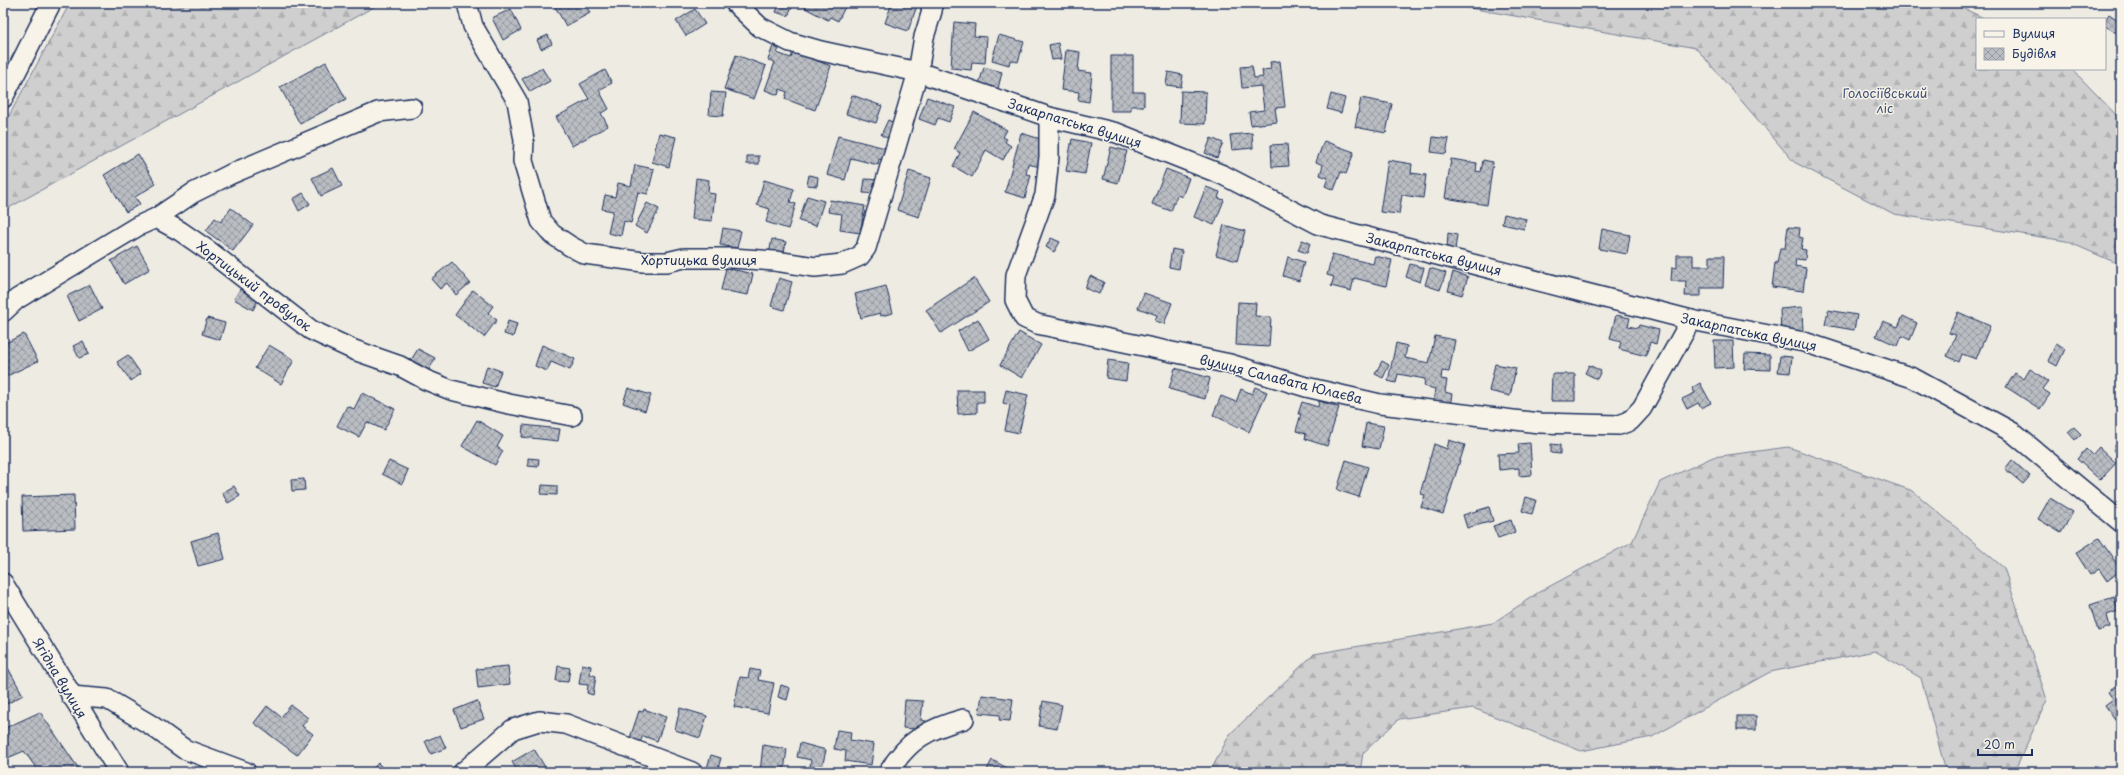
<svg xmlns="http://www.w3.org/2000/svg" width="2124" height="775" viewBox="0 0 2124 775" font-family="'Playpen Sans',sans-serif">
  <defs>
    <pattern id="forest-firs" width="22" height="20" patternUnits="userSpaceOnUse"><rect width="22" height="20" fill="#cfcfcf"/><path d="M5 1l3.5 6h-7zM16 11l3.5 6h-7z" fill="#b1b2b4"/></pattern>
    <pattern id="building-cross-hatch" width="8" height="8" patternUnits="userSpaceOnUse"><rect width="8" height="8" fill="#babdc2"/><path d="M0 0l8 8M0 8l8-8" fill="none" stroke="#969aa1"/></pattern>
  </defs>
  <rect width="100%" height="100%" fill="#eeebe2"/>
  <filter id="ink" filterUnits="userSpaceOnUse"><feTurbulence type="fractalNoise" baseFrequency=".025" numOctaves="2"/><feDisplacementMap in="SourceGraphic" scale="8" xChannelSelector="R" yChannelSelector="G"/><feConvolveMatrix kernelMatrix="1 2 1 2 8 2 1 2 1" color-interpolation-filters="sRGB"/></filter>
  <g filter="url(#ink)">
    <g fill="url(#forest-firs)" stroke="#757f96">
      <path d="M70,3H381L3,211V127Z"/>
      <path d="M1441,3H1952L1986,19H1977V69H2072L2121,120V265L2066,241L1894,214L1794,162L1696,48Z"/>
      <path d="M1788,447L1913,491L2004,568L2047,700L2014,772H1946L1921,678L1875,651L1770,672L1652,737L1581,751L1473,708L1399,719L1363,753L1360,772H1210L1230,734L1314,654L1493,623L1539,592L1632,542L1660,482L1713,457Z"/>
    </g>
    <g fill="url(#building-cross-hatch)" stroke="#1b2f5e">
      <path d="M553,3H585L590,13L566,26Z"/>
      <path d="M780,3H794L788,16L776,12Z"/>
      <path d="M807,3H825L834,7L836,3H847L838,21L830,17L828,20L805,8Z"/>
      <path d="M892,3H918L908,31L885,23Z"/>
      <path d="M511,9L521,30L503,40L492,18Z"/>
      <path d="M695,9L705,24L686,36L676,21Z"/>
      <path d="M2109,14L2121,22L2120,35L2105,26V21Z"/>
      <path d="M954,22L975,24L974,36L987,37L985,63L972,62L971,70L951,68Z"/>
      <path d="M548,35L552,44L541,49L537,40Z"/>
      <path d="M999,35L1024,42L1018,62L1010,60L1009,65L992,60Z"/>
      <path d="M1058,43L1061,59L1052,60L1049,45Z"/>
      <path d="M773,46L779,49L777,53L791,58L793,52L831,66L815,110L785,99L787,92L780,89L778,95L765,90L775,62L768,60Z"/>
      <path d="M1066,50L1080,52L1078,71L1092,73L1089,102L1078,100L1079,92L1061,90Z"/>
      <path d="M736,55L766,66L754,99L724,89Z"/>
      <path d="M1111,56H1133V92H1144V106H1131V111H1111Z"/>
      <path d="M1280,61L1285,107L1275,108L1277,122L1251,125L1249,112L1264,110L1261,86L1242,88L1240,67L1252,66L1254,78L1263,77L1262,70L1271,69L1270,62Z"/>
      <path d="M326,62L346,99L300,124L280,87Z"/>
      <path d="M984,67L1002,72L998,89L979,84Z"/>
      <path d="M542,68L550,81L530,92L522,79Z"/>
      <path d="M605,70L612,83L599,90L609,109L601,113L608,126L572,146L556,117L589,99L580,84Z"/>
      <path d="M1168,72L1183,75L1181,87L1166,85Z"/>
      <path d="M1181,91L1206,92L1205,124L1180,123Z"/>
      <path d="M711,92L726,93L723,116L709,115Z"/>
      <path d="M1331,94L1345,98L1341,113L1327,109Z"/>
      <path d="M852,95L882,106L876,123L846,114Z"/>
      <path d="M927,97L955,107L949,122L938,118L935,125L919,119Z"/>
      <path d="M1361,98L1392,104L1386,133L1355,127Z"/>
      <path d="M974,112L1007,130L1003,137L1007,139L1005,142L1011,146L1003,160L986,150L972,177L953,166L960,153L954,149Z"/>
      <path d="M888,120L902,126L895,142L881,135Z"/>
      <path d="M659,133L676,137L669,167L652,162Z"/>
      <path d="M1021,133L1047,141L1040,167L1028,164L1026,174L1031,175L1025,198L1005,192Z"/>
      <path d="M1252,133L1253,148L1232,150L1230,135Z"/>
      <path d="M838,136L893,150L890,162L879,159L878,165L851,158L845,180L827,175Z"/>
      <path d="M1433,137L1449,139L1446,154L1431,152Z"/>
      <path d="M1211,138L1223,143L1217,158L1205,153Z"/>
      <path d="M1072,139L1091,143L1085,174L1066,171Z"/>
      <path d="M1324,141L1354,152L1346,174L1341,172L1334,190L1325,186L1328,178L1320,175L1323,165L1316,162Z"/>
      <path d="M1287,144L1289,166L1272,167L1271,145Z"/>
      <path d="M1111,147L1127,151L1118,183L1103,179Z"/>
      <path d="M138,154L156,184L135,197L140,204L126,212L104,175Z"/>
      <rect x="747" y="156" width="12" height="8"/>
      <path d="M1451,159L1477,163L1476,171L1481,172L1483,160L1493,162L1487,205L1445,198Z"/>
      <path d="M1388,160L1412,164L1411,173L1426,175L1423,198L1402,195L1399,214L1380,212Z"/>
      <path d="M635,165L654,169L648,194L638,192L631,223L624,221L621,236L608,233L613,211L602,209L605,195L615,197L618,183L631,186Z"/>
      <path d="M333,168L342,186L321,196L312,178Z"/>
      <path d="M1166,169L1189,178L1182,197L1177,195L1171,211L1152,204Z"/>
      <path d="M909,171L931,178L919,217L897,210Z"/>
      <path d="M809,175L818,177L817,186L807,185Z"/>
      <path d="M696,178L709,180L708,193L715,194L712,221L692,219Z"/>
      <path d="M865,179L880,180L879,194L863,193Z"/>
      <path d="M764,180L794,189L790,202L796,204L788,229L766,222L770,209L757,205Z"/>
      <path d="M1206,187L1220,192L1218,198L1224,200L1214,225L1194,217Z"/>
      <path d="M303,193L310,204L299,211L293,199Z"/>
      <path d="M807,196L824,201L816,226L799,221Z"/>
      <path d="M830,200L865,206L860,233L840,230L842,214L828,212Z"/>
      <path d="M647,203L659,209L647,233L635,226Z"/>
      <path d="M231,208L253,225L233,251L206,231L215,218L221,222Z"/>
      <path d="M1504,214L1526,219L1524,229L1502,224Z"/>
      <path d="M1224,225L1245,231L1237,261L1216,255Z"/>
      <path d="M1788,227L1800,228L1799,237L1803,238L1801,249L1806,250L1805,260L1796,259L1795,266L1806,268L1803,291L1772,287L1775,263H1777L1780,248H1785Z"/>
      <path d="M723,228L741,231L737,248L720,245Z"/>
      <path d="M1602,229L1630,235L1627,254L1599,249Z"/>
      <path d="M1448,233L1457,235L1455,250L1447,249Z"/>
      <path d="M1051,238L1060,242L1054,252L1046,247Z"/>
      <path d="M772,239L786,242L783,257L769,254Z"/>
      <path d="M1302,240L1310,243L1307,253L1298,250Z"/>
      <path d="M137,246L150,269L124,284L111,261Z"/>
      <path d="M1172,249L1182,251L1179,269L1169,267Z"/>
      <path d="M1332,254L1373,264L1375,256L1392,260L1386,286L1354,278L1351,291L1331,286L1334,277L1327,275Z"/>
      <path d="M1677,255H1693V266H1710V256H1724L1723,288H1701V296H1685L1686,281H1671L1672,267L1677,268Z"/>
      <path d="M1288,257L1304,262L1299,281L1283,276Z"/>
      <path d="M452,262L470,283L456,295L447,283L440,289L431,279Z"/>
      <path d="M1410,264L1424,268L1420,282L1406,277Z"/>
      <path d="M726,268L753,274L748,295L721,290Z"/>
      <path d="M1430,268L1446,273L1440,290L1425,285Z"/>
      <path d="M1453,272L1468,277L1462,295L1448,291Z"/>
      <path d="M1090,276L1104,282L1099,294L1085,288Z"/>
      <path d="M779,278L792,282L784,310L771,306Z"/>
      <path d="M974,278L989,302L941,333L926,310Z"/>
      <path d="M90,285L102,309L79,321L67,296Z"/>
      <path d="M886,286L893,313L881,316L880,313L861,318L855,294Z"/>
      <path d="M240,289L258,300L253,310L234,299Z"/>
      <path d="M473,290L493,306L488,313L497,320L484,337L455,315Z"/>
      <path d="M1144,293L1172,303L1164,324L1155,321L1157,315L1138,308Z"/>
      <path d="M1238,302L1256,303L1255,316L1271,317L1269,347L1236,345Z"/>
      <path d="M1802,307L1803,332L1781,333L1780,309Z"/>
      <path d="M1828,310L1857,315L1854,330L1825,325Z"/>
      <path d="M1958,312L1990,326L1976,359L1962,354L1959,362L1947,356L1956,335L1949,333Z"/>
      <path d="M1616,315L1630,318L1628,326L1638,328L1639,325L1659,330L1656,344L1650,342L1646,356L1619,349L1621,342L1610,339Z"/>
      <path d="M1903,316L1917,323L1910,340L1902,336L1898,346L1876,336L1883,321L1898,327Z"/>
      <path d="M207,318L225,323L220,340L202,334Z"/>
      <path d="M978,319L989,339L968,351L958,331Z"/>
      <path d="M508,321L517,324L513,337L504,334Z"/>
      <path d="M1019,332L1041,345L1022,378L1000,365Z"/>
      <path d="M24,334L38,361L3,378V344Z"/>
      <path d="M1435,336L1455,340L1449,372L1442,371L1441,379L1447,380L1445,392L1452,394L1450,406L1433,403L1435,389L1424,386L1425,379L1398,374L1396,383L1388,381L1396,343L1407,346L1405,358L1429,363Z"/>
      <path d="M83,341L89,354L79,358L73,346Z"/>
      <path d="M1714,341H1733L1734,367L1715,368Z"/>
      <path d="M2056,344L2065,349L2057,366L2048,361Z"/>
      <path d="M269,345L294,360L281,384L255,368Z"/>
      <path d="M542,345L575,359L570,370L551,362L547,371L535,366Z"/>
      <path d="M418,349L435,358L429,370L411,360Z"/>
      <path d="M1745,354L1770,355V370L1744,369Z"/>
      <path d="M128,355L141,374L131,381L117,362Z"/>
      <path d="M1780,356L1792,357L1790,373L1778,372Z"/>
      <path d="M1108,360L1128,363L1126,381L1106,378Z"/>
      <path d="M1382,361L1389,365L1383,378L1375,374Z"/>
      <path d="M1495,364L1516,368L1510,396L1489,391Z"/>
      <path d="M1589,365L1601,371L1597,379L1585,373Z"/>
      <path d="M487,366L501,371L495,387L482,383Z"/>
      <path d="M1175,368L1210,378L1205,399L1169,389Z"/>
      <path d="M2030,369L2048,381L2042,389L2050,394L2040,409L2006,387L2015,373L2024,379Z"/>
      <path d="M1552,374H1575V401H1551Z"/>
      <path d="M1700,383L1711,403L1701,408L1698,403L1687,409L1682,399L1695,393L1692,388Z"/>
      <path d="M1255,387L1267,392L1249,432L1213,415L1221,396L1236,402L1241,389L1252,394Z"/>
      <path d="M628,388L651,395L645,411L623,403Z"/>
      <path d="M957,390H984V402H977V413L958,414Z"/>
      <path d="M1006,390L1028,395L1019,433L1005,430L1010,405L1003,403Z"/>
      <path d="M362,393L395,409L384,430L367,422L359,437L337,426L347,406L354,409Z"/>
      <path d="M1319,401L1339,407L1327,446L1305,439L1306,434L1296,431L1301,414H1298L1302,402L1318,407Z"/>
      <path d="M477,420L503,436L497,447L503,451L495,465L462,446Z"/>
      <path d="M1366,423L1384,426L1379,449L1362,446Z"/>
      <path d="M523,425L560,429L558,441L522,437Z"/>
      <path d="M2074,427L2081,434L2075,440L2068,432Z"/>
      <path d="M1449,440L1465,445L1443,514L1421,507L1425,495L1420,494L1434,444L1447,449Z"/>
      <path d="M2117,442L2121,444L2120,453L2113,450Z"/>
      <path d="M1530,443L1532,475L1519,476V468L1499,470L1498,454L1519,453L1518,444Z"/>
      <path d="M1551,444L1560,445V454L1551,453Z"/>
      <path d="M2099,447L2116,463L2100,480L2077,459L2086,449L2092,455Z"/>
      <path d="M528,458L539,459L538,467L528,466Z"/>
      <path d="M1346,460L1368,467L1359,497L1337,490Z"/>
      <path d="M2012,460L2030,476L2023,484L2005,469Z"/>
      <path d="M389,461L408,470L402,484L382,474Z"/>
      <path d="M304,479L305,490L292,491L291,480Z"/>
      <path d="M542,485L557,486V495L541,494Z"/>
      <path d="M234,486L240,496L228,503L222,493Z"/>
      <path d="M74,495L75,529L23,531L22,497Z"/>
      <path d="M1526,497L1536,500L1532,514L1522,511Z"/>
      <path d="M2050,498L2073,512L2061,533L2038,519Z"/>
      <path d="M1489,507L1493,521L1467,528L1463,515Z"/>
      <path d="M1511,520L1515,532L1498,538L1493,526Z"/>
      <path d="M218,533L225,559L198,566L191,541Z"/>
      <path d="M2099,538L2121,570L2107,581L2099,569L2090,575L2076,553Z"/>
      <path d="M2114,597L2118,611L2107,615L2110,627L2098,631L2090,605Z"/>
      <path d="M3,659L23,695L3,706Z"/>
      <path d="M582,664L591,666L590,674L596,676L593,695L587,693L588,685L579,684Z"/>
      <path d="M508,666L510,684L478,688L476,669Z"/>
      <path d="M558,666L570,668L568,682L556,681Z"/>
      <path d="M750,669L760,671L758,680L774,683L768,713L734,707L740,677L748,678Z"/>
      <path d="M2121,683V719L2117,722L2105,705L2113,699L2108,692Z"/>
      <path d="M781,685L790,688L787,700L778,697Z"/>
      <path d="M982,695L1013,699L1010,721L999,720L1000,715L979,713Z"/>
      <path d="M905,700L923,701L921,720L926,721L925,730L903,728Z"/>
      <path d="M477,701L484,719L461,727L454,710Z"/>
      <path d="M1043,701L1062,705L1057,729L1039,726Z"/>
      <path d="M291,705L308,718L302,726L313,734L297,755L254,723L267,706L281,717Z"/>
      <path d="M680,708L707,716L700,738L675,730Z"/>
      <path d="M644,709L666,717L657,741L643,736L640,742L630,738L639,711L643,712Z"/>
      <path d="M40,712L81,772H39L24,751L3,760V729Z"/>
      <rect x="1737" y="716" width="19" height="14"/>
      <path d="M837,730L851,732L850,740L874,744L871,765L845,761L846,751L834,749Z"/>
      <path d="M440,735L446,748L431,754L425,741Z"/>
      <path d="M800,743L826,750L821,772H809L811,760L797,757Z"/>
      <path d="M763,745L787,749L784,771L770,769L769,772H760Z"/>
      <path d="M534,749L548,772H518L512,762Z"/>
      <path d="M711,755L721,758L717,772L706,771Z"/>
      <path d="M992,760L1015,772H986Z"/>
      <path d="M378,763L387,772H370Z"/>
      <path d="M636,767L651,772H635Z"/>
    </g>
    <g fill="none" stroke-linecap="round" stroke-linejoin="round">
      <g stroke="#1b2f5e" stroke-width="22">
        <g id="minor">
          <path d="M467,3L473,26L517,101L524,140L523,161L541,221L552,234L570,246L585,254L643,262H667L684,258H731L775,261L815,267L842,264L860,256L866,248L918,72L924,37L932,11L930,3"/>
          <path d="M735,3L760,27L790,42L821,51L918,72L1049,117L1117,133L1223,175L1320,225L1691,320L1804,342L1913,378L2012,432L2121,522"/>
          <path d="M3,98L51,3"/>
          <path d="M1049,117V157L1045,195L1016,275L1015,300L1024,318L1037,324L1230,364L1306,387L1380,404L1539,423L1619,425L1630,421L1642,408L1691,320"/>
          <path d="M156,218L193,193L231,174L378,112L412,108"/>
          <path d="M3,312L17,299L138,226L156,218L180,231L209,251L311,330L354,350L400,366L426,380L451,390L509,404L572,416"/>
          <path d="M3,583L119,772"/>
          <path d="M71,696L107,699L151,725L184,749L246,772"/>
          <path d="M463,772L513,729L539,721L566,724L692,772"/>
          <path d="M889,772C907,740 930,728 964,719"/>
        </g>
      </g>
      <use href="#minor" stroke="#f7f3e8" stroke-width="19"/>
    </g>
  </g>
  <g text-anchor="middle" stroke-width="3" stroke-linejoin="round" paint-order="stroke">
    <g font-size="13" fill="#3f4f75" stroke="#f7f3e8">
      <text x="1885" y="98">Голосіївський<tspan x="1885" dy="15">ліс</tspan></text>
    </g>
    <g font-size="13" fill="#1b2f5e" stroke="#f7f3e8">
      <text transform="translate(1075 123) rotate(17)" y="5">Закарпатська вулиця</text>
      <text transform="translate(1434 254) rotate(14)" y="5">Закарпатська вулиця</text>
      <text x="699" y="265">Хортицька вулиця</text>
      <text transform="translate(254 286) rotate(37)" y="5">Хортицький провулок</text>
      <text transform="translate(1749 332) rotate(12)" y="5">Закарпатська вулиця</text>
      <text transform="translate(1281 379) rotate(14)" y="5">вулиця Салавата Юлаєва</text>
      <text transform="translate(60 678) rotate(59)" y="5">Ягідна вулиця</text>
    </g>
  </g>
  <rect width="2124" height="775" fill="none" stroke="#f7f3e8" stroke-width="16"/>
  <rect x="8" y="8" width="2108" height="759" fill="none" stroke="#1b2f5e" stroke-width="1.5" filter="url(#ink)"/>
  <rect x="1976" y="18" width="130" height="52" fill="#f7f3e8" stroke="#9fa5b1"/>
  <rect x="1984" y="31" width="20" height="6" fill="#f7f3e8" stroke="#9fa5b1"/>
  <text x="2012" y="38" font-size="12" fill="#1b2f5e">Вулиця</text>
  <rect x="1984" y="48" width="20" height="12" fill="url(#building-cross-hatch)" stroke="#9fa5b1"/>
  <text x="2012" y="58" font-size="12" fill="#1b2f5e">Будівля</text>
  <path d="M1978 749v6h54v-6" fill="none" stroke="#1b2f5e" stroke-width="2"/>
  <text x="1984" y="749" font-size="12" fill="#1b2f5e" stroke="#f7f3e8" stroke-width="3" paint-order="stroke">20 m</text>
</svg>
